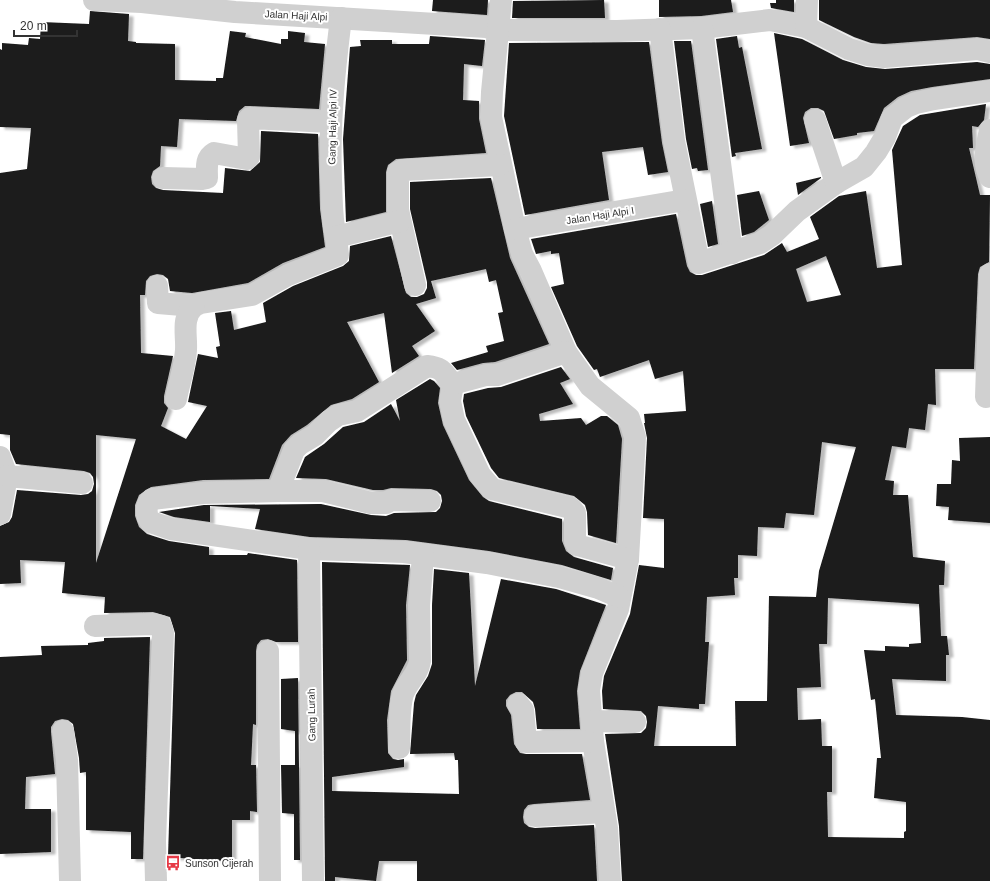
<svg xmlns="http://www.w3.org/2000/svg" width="990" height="881" viewBox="0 0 990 881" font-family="Helvetica,sans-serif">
  <defs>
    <filter id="shadow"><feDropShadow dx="4.5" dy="2.5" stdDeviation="1" flood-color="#0004"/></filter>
  </defs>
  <rect width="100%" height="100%" fill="#fff"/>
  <g fill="#1a1a1a" fill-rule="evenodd" filter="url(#shadow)">
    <path d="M433,0H488L487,15L432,11Z"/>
    <path d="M604,0L605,18H512L513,1Z"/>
    <path d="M659,0H731L733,12L701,16L659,17Z"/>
    <path d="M776,0H794V12L771,8L770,3H776Z"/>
    <path d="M819,0H990V39L977,37L884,44L871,43L854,37L819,20Z"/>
    <path d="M90,11L129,14L128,41L136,42V43L175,44V80L216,81V78H223L230,31L246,33L245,37L281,44V39H288V31L305,33L304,42L325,44L319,109L250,106H245L239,111L236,121L179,119L177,147L161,146L160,166L153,171L151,177L152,184L156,188L163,190L223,193L225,168L250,171L260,162L261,131L318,134L320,209L325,247L283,263L248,283L192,293L170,291L168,279L163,275L157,274L150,276L146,281L145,295H140L141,353L173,356L164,396V403L168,408L161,426L186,439L207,406L188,402L198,354L218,358L216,347L220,346L215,313L231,311L234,330L266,322L263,303L293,286L343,266L349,261L350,246L391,236L406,293L411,297H417L424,294L427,288V282L410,209V182L491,178L510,258L549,344L495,362L483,363L457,370L451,363L488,352L486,346L504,341L498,313L503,312L496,280L489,282L486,269L431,281L436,298L416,304L435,331L412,346L419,356L392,373L384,313L347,322L379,382L352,399L331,405L307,425L291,435L282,445L269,479L203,480L151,487L139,495L135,505V516L139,527L147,534L169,541L209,547V555H247L248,553L297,560L298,642H276L268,639L261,640L257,645L256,651V725L253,724L251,765H256L257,812L250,811V820H232V859L221,861L168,857L175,633L170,617L153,612L104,613L105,597L62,593L65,562L20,560L21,583L0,584V526L9,522L12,517L17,490L81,495L88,494L92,491L94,484L93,477L90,473L84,471L16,464L10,450V435L0,434V173L27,169L31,128L0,127V49L2,50V43L28,45L29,38L40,39L41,22L89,24ZM96,435L136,439L96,563Z"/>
    <path d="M774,33L802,39L843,60L866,67L885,69L977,62L990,64V79L932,87L911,91L898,97L884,108L874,131L857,133V135L834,139L824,111L818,108H811L805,112L803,118L809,143L790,146Z"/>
    <path d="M430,36L485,40L482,66L464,64L463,100L479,101V119L486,153L396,159L388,165L386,172V212L346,222L343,139L350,47L361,46L360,40H392V44H429Z"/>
    <path d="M737,36L739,48L742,47L762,149L735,153L736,156L732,157L716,39Z"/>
    <path d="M674,41H691L708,170L698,171L697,168L692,169L686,139Z"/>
    <path d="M649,42L662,143L668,172L648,175L643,147L602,152L609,200L525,215L504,116L509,43Z"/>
    <path d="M986,104L984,120L978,127L972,126L973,148H969L980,195H990L989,262L980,267L978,274L974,369H935L936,405L928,404L925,430L909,428L906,448L892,446L885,480L894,481L893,495H908L913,557L945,561L944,585H939L941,636H947L949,655H946V681L892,679L896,715L962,717L990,720V881H622L619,826L605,734L641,733L646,728L647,722L646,716L641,711L603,709L602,691L604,676L630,614L639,565L664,568V519L643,518L647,438L644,423H645L644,414L686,411L683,371L655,379L649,360L600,377L597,369L594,370L577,346L551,287L564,284L559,253L551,254V251L536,254L531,239L676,214L687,266L690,272L696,275H702L764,255L782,243L787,252L819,239L810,217L839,196L866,191L877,268L902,265L892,150L903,126L920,115ZM826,256L841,295L807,302L796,269ZM822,442L856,447L819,571L816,597L769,596L767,701H735L736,746H654L658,706L699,709V704H705L709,642H705L707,597L735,595L734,578H738V555L757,556L758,527L784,528L786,513L814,515ZM828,598L919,604L921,643L909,644V647L885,646V651L864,650L871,700L875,699L881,758H877L874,798L906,802V831L904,832V838L828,837L827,792H832V746H822L821,719L798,720L797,688L821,687L819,644H827Z"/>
    <path d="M821,177V178L798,195L796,183Z"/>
    <path d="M759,191L769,220L754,232L742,236L737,195Z"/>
    <path d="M712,201L718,244L708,247L700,204Z"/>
    <path d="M561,367L570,379L560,383L573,404L539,414L540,421L581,418L586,425L601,416H607L618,425L622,439L616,543L588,535L587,512L585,505L574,496L499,478L491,468L466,416L463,401L464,394L488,388L501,387Z"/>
    <path d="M430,379L434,381L440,388L438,403L443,425L469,480L483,497L489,501L562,519V541L566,551L574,557L613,568L611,580L562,565L489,551L406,540L310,537L255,529L260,509L210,506V522L174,517L159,512L204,505L321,504L371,515L386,516L394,513L436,512L440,508L442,501L441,495L437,491L431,489L391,488L383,490H373L326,479L296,478L305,457L324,444L343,427L364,422L391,404L400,421L396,400Z"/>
    <path d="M990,437V523L948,520L949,507L936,506L937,484H951L952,460L960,461L959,438Z"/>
    <path d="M322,562L410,565L406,605L407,660L391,691L387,720L388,753L393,759L398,760L404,759V767L332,777V791L459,794L458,760H455L454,753L410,754L414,703L416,695L428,676L432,664V605L434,569L469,573L475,686L501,579L556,589L606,605L580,671L577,691L580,729H537L535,709L533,702L522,692H516L510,695L506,700V706L511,715L514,744L520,753L526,754H582L590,800L534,804L528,805L524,810L523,817L524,823L529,827L535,828L594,825L597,881H417V861H379L376,881L335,877V881H325Z"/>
    <path d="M150,637L143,859H131V832L86,830V772L80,773L79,758L73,724L68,720L62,719L55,721L51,727V732L55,774L26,777L25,809H51V852L0,854V657L42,655L41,646L88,645V643L104,641V638Z"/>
    <path d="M298,678L300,860H294V814L282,813L281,765H295V731L281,729V679Z"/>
  </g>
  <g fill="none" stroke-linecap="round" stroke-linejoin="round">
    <g stroke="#d0d0d0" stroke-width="22">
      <path d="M94,0L142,2L235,12L486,27L498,30L617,31L702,28L770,20L806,27L849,49L868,55L884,57L978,49L990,52"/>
      <path d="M501,0L492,92L491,117L515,229L522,254L531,271L566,352L590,386L629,418L635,437L628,559L618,609L592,673L589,690L593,741L607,828L610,881"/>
      <path d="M806,27L807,0"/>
      <path d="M702,28L732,253"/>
      <path d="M660,29L674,141L699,263L760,243L772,235L797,211L836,183L864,167L876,152L885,137L892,118L906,107L916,103L934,99L990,91"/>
      <path d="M815,120L836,183"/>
      <path d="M990,130C987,145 982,162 990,177"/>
      <path d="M163,178L202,179L207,178C207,169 205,158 214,153L247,159L249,157L248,120L250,118L330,122"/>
      <path d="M515,229L685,200"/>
      <path d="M336,237C331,218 332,199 331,180C329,123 334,74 341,18"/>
      <path d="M415,285L398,210V172L402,170L500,165"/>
      <path d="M157,286L158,303L194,306L201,303L252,295L288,275L338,255L336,237L400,221"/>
      <path d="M453,384L450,401L454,420L480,475L492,489L571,508L575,513V541L577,545L628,559"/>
      <path d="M986,397L990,274"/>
      <path d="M176,399C179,383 185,367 186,350C187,335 181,318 194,306"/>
      <path d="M0,457L7,476L0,514"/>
      <path d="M7,476L82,483"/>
      <path d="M278,491L294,450L300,444L315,435L329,421L338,415L357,411L427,366C444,368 442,372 453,384L486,375H497L566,352"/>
      <path d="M430,501L391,500L386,503H371L323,491H278L203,493L152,499C145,504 145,516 151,522L171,529L309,549L404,552L487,563L559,577L598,588L619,597"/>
      <path d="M309,549L313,881"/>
      <path d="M95,626L153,624L161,626L163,633L155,841L156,881"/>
      <path d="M268,651L270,881"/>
      <path d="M518,704L523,710L526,742L593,741"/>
      <path d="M592,721L635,722"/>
      <path d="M63,731L67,760L70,881"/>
      <path d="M399,748C400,731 398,710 403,694C408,681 418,675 420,661L419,605L423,555"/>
      <path d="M535,816L604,812"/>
    </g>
  </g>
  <defs>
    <g id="bus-bare" transform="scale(1.2)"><path d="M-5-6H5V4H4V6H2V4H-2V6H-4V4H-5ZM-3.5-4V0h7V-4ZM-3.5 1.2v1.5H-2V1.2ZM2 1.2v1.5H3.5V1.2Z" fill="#e63946" stroke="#fff" stroke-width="2.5" paint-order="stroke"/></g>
  </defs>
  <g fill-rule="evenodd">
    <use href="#bus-bare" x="173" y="863"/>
  </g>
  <g text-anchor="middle" stroke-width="4" stroke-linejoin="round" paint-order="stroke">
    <g font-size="10" fill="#333" stroke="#fff">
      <text transform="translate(296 15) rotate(3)" y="4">Jalan Haji Alpi</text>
      <text transform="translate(332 127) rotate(-89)" y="4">Gang Haji Alpi IV</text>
      <text transform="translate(600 215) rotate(-9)" y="4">Jalan Haji Alpi I</text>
      <text transform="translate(311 715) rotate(-91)" y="4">Gang Lurah</text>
    </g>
    <g font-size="10" fill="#333" stroke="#fff" text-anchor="start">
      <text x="185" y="867">Sunson Cijerah</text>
    </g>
  </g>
  <path d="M14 30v6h63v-6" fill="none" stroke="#333333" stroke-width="2"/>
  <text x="20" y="30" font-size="12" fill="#333333" stroke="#ffffff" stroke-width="3" paint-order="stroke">20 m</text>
</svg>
